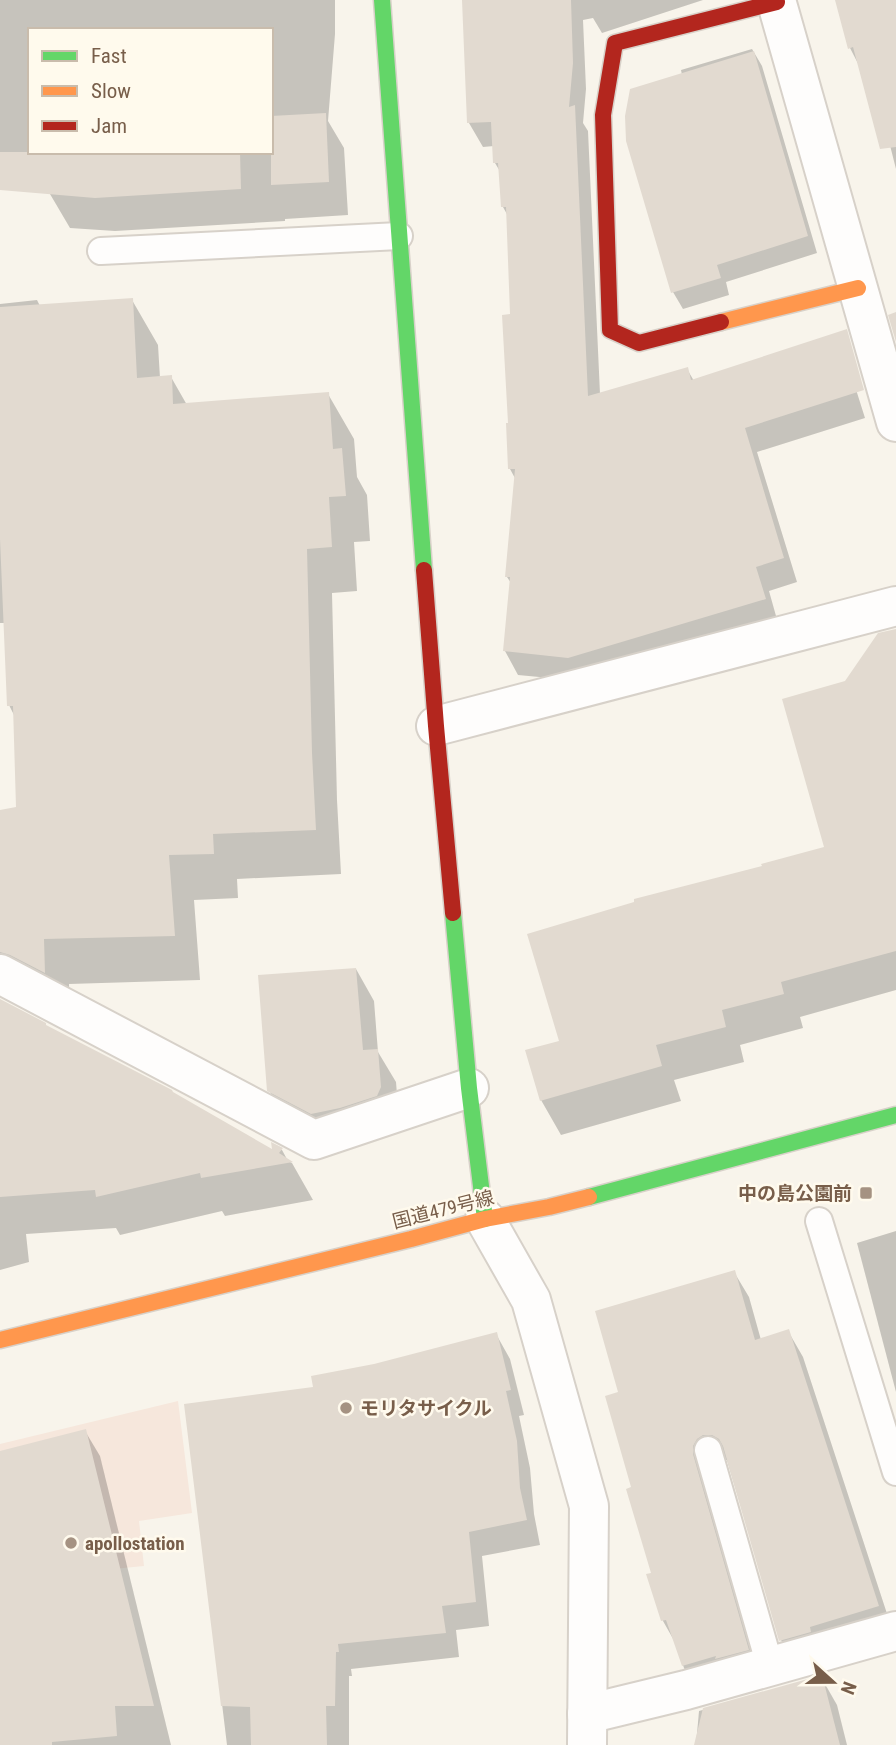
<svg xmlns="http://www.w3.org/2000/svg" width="896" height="1745" viewBox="0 0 896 1745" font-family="'Roboto Condensed','Noto Sans JP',sans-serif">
  <rect width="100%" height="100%" fill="#f8f4eb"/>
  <path fill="#f6e7dc" d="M178,1401L192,1513L139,1521L144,1566L113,1569L0,1651V1444Z"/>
  <g fill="#0003" fill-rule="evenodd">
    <path d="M0,0H335V34L328,121L344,148L348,215L285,219V221L115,231L70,228L50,194L0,175ZM30,30H271V152H30Z"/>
    <path d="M463,0H703L602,33L593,18L583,20L586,89L583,123L588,131L600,394L687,369L694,381L847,361L865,418L757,452L797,582L769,591L778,623L582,681L518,675L505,651L511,583L507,577L516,480L510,469L512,316L508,216L503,207L501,173L495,163L494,146L483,147L469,123Z"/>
    <path d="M837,0H896V169L880,106L850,48Z"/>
    <path d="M752,49L762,66L817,253L726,282L729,295L683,309L673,292L627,141L682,75L681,70Z"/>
    <path d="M37,300L40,306L132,300L158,345L160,378L171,377L187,405L328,394L354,439L357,477L367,495L370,541L354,542L357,591L332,593L337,800L341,874L237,879L238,898L194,900L200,980L69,984L70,1016L0,957V812L18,809L15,717L9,705L6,623H0V304Z"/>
    <path d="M896,630V990L800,1017L803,1028L740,1045L744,1062L674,1080L681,1101L561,1135L541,1100L561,1042L764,867L826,848L846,682Z"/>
    <path d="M356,969L374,1001L378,1052L396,1082L399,1120L288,1122L269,1090Z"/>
    <path d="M0,1001L274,1153L273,1145L282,1150L288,1161L292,1163L313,1200L225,1216L222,1211L120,1235L116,1228L26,1234L29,1262L0,1270Z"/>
    <path d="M896,1231V1392L857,1243Z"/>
    <path d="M734,1272L749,1297L761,1340L788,1331L803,1357L893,1632L796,1666L781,1640L727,1460H718L762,1675L699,1693L684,1668L676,1644L663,1621L648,1576L653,1574L634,1489L620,1393Z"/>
    <path d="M496,1334L510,1359L524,1415L519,1416L530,1468L534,1514L540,1545L482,1556L489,1626L456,1630L459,1657L351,1669L352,1676H349V1745H227L186,1406L315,1389L374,1366Z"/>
    <path d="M85,1431L100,1456L171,1745H0V1453Z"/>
    <path d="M821,1677L837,1705L847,1745H696L699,1711Z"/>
  </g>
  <g fill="#e2dad0">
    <path d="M462,0H571L573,63L569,107L575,105L588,396L688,367L691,380L847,329L864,390L745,428L784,558L756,567L766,599L568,658L503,651L510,577H505L515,469H508L506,423H508L502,315L510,314L506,207H501L498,163H493L491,122L467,123Z"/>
    <path d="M835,0H896V147L880,149L853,47L848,49Z"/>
    <path d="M754,51L808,236L717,265L721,278L671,293L626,141L625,116L630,89Z"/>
    <path d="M326,113L329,182L271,185V116Z"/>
    <path d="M0,152H240L241,189L95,198L0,190Z"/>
    <path d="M133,298L137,378L172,375L173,404L329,392L333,449L342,448L346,496L329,497L332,547L307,549L312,753L316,830L213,834L214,854L169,855L175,936L44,939L45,973L10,955L0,952V810L16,807L13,706H7L0,539V307Z"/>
    <path d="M896,312V342L888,315Z"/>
    <path d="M896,629V951L781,982L784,994L722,1010L726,1027L656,1045L662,1066L540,1101L525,1050L559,1041L527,934L634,902V899L762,866L761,864L824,847L782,699L845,681L878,633Z"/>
    <path d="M356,968L363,1050L378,1049L381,1087L377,1096L340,1108L311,1114L267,1091L258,975Z"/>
    <path d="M0,999L46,1023V1025L172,1090L173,1092L272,1149L271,1142L283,1148L279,1153L293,1162L201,1178L200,1173L96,1197L95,1190L0,1197Z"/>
    <path d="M735,1270L755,1340L789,1329L879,1606L810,1627L811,1632L779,1641L723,1446L719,1439L712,1435H703L697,1439L693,1446V1454L749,1650L715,1659L716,1656L682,1666L666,1620L661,1621L646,1574L651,1573L626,1489L631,1487L605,1396L618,1392L595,1311Z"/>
    <path d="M497,1332L511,1390L506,1391L517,1441L520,1488L527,1520L469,1532L476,1602L442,1606L446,1633L338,1644L339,1652H336L335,1706H326L327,1745H251L250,1707L221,1706L184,1404L313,1387L311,1376L374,1364Z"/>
    <path d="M86,1429L154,1706H115L117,1736L52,1742V1745H0V1451Z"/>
    <path d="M822,1675L840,1745H694L703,1708Z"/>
  </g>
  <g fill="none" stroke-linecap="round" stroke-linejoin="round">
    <g stroke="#d7d1c9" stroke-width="30">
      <g id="lane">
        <path d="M101,251L399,236"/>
        <path d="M819,1221L896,1472"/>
        <path d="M708,1450L770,1666"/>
      </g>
    </g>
    <g stroke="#d7d1c9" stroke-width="42">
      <g id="street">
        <path d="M776,0L896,422"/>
        <path d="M436,726L896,606"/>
        <path d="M0,974L314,1140L469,1088"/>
        <path d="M485,1219L531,1300L589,1506L587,1745"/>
        <path d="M587,1714L686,1690L896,1631"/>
      </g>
    </g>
    <g stroke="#d8d1c9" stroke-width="19">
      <g id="fast">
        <path d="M382,0L424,570"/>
        <path d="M453,913L469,1088L485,1219"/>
        <path d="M589,1197L896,1115"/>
      </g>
    </g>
    <g stroke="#d8d1c9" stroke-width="19">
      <g id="slow">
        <path d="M721,322L858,288"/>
        <path d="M0,1340L411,1239L485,1219L549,1207L589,1197"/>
      </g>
    </g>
    <g stroke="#d8d1c9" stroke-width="19">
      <g id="jam">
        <path d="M721,322L639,343L610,330L603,115L615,43L777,2"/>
        <path d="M424,570L436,726L453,913"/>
      </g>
    </g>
    <use href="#lane" stroke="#fefdfc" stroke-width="26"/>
    <use href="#street" stroke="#fefdfc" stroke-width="38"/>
    <use href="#fast" stroke="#63d668" stroke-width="16"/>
    <use href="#slow" stroke="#ff974d" stroke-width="16"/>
    <use href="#jam" stroke="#b3261e" stroke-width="16"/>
  </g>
  <g fill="#a59282" stroke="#fffaed" stroke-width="2.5">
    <rect x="859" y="1186" width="14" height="14" rx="3.5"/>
    <circle cx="346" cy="1408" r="7"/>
    <circle cx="71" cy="1543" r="7"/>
  </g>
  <g text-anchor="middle" stroke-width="5" stroke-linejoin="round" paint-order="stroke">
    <g font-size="19" font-weight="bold" fill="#785e4a" stroke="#fffaed" text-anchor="start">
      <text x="852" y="1200" text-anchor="end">中の島公園前</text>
      <text x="360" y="1415">モリタサイクル</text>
      <text x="85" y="1550">apollostation</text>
    </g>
    <g font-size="19" fill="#785e4a" stroke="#fffaed">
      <text transform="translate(443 1209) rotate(-14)" y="7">国道479号線</text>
    </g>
  </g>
  <rect x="28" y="28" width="245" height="126" fill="#fffaed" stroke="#c9bcac" stroke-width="2"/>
  <rect x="42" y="51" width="35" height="10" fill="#63d668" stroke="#c9bcac" stroke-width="2"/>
  <text x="91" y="63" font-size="21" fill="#785e4a">Fast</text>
  <rect x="42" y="86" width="35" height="10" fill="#ff974d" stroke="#c9bcac" stroke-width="2"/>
  <text x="91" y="98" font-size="21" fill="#785e4a">Slow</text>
  <rect x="42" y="121" width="35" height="10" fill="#b3261e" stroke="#c9bcac" stroke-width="2"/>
  <text x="91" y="133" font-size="21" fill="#785e4a">Jam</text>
  <g transform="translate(833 1682) rotate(111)" stroke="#fffaed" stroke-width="5" paint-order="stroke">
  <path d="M0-5L12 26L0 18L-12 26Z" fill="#785e4a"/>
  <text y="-10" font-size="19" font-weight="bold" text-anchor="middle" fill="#785e4a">N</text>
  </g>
</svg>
